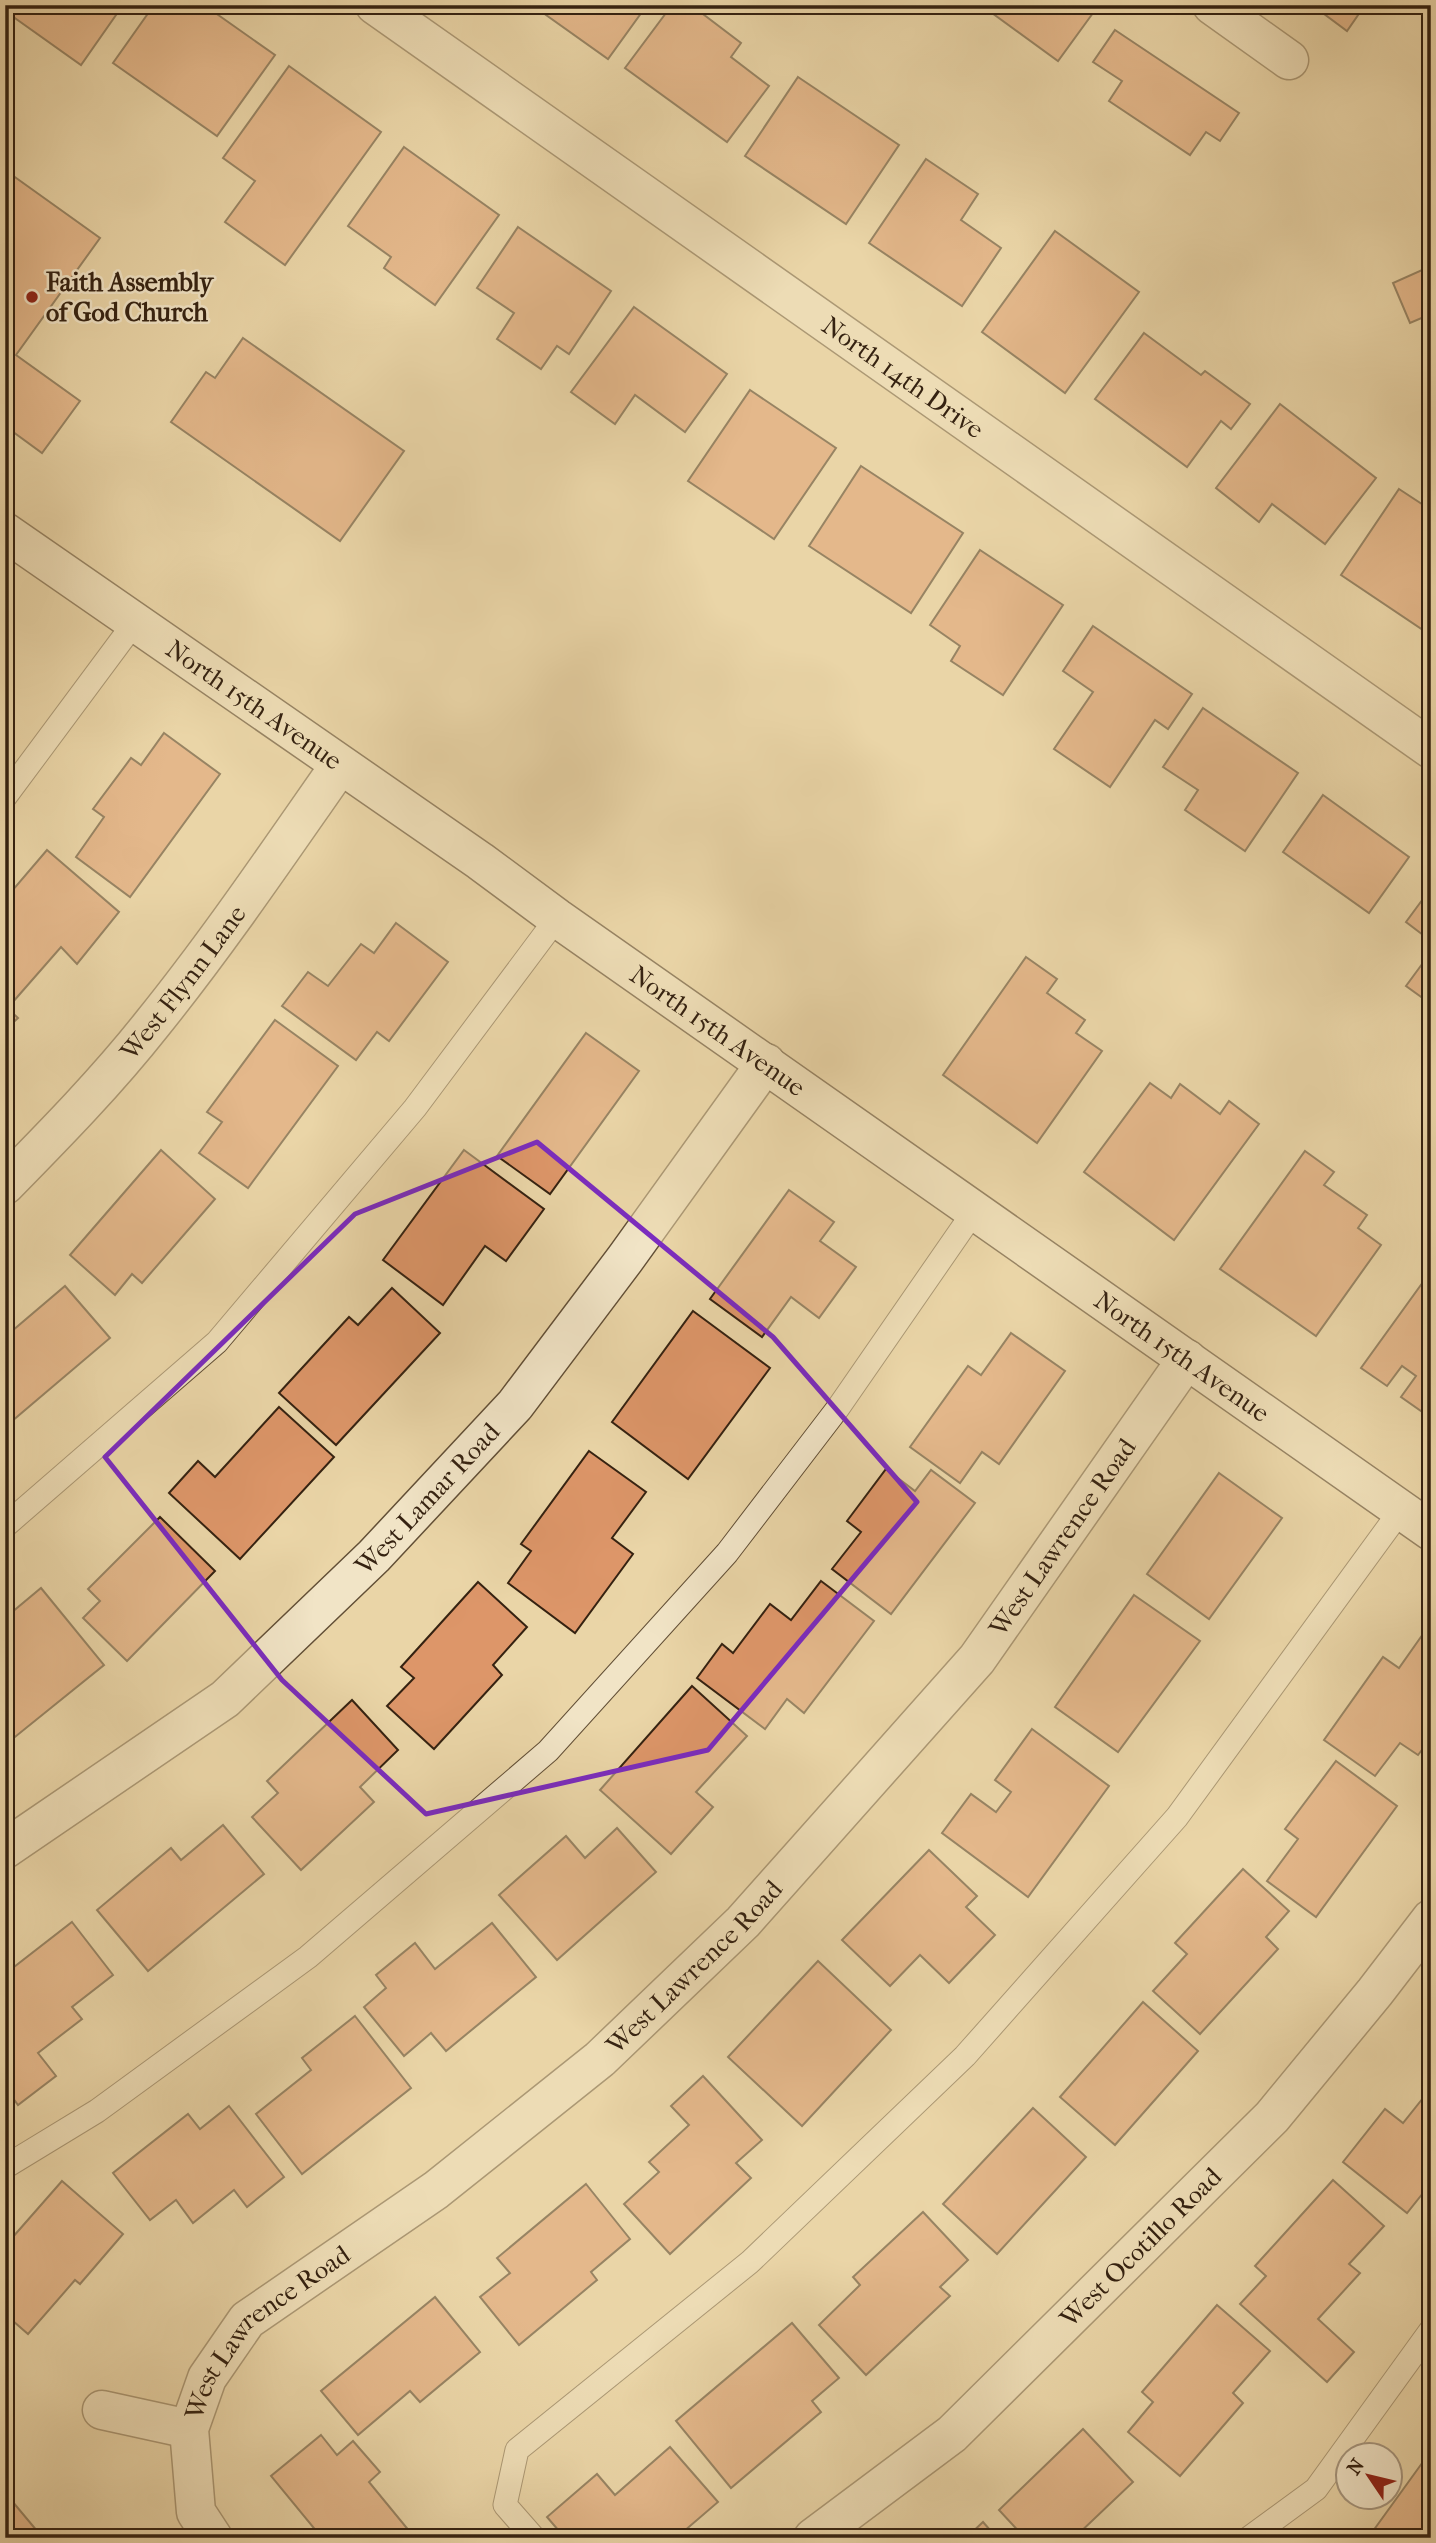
<svg xmlns="http://www.w3.org/2000/svg" width="1436" height="2543" viewBox="0 0 1436 2543" font-family="'IM FELL French Canon',serif">
  <rect width="100%" height="100%" fill="#ead5a7"/>
  <filter id="stains"><feTurbulence type="fractalNoise" baseFrequency=".00286" numOctaves="4"/><feColorMatrix values="0 0 0 0 .2 0 0 0 0 .09 0 0 0 0 .02 0 0 0 .5 -.17"/></filter>
  <radialGradient id="worn" r=".72"><stop offset=".6" stop-color="#630" stop-opacity="0"/><stop offset="1" stop-color="#630" stop-opacity=".3"/></radialGradient>
  <g fill="#dd9669" stroke="#352211" stroke-width="2">
    <path d="M5,5H123L81,65L5,11Z"/>
    <path d="M154,5H204L275,55L217,136L113,63Z"/>
    <path d="M532,5H647L608,59Z"/>
    <path d="M672,5H691L741,43L731,57L769,86L727,142L625,68Z"/>
    <path d="M981,5H1083L1093,13L1058,61Z"/>
    <path d="M1312,5H1365L1347,31Z"/>
    <path d="M1115,30L1239,113L1220,141L1206,132L1190,155L1109,101L1122,81L1093,62Z"/>
    <path d="M289,66L381,132L285,265L225,222L255,181L223,158Z"/>
    <path d="M798,77L899,145L846,224L745,156Z"/>
    <path d="M404,147L499,215L435,305L384,268L391,257L348,226Z"/>
    <path d="M926,159L978,194L961,220L1001,248L962,306L869,243Z"/>
    <path d="M5,170L100,238L16,355L80,401L42,453L5,426Z"/>
    <path d="M518,227L611,291L569,354L557,346L541,369L497,339L514,313L477,288Z"/>
    <path d="M1055,231L1139,292L1065,393L982,332Z"/>
    <path d="M1431,266V314L1410,323L1393,283Z"/>
    <path d="M634,307L727,374L685,432L635,395L615,424L571,392Z"/>
    <path d="M1144,333L1201,375L1205,371L1250,404L1231,429L1221,421L1187,467L1095,399Z"/>
    <path d="M243,338L404,451L340,541L171,422L206,372L215,378Z"/>
    <path d="M750,390L836,448L774,539L688,481Z"/>
    <path d="M1280,404L1376,478L1325,544L1272,504L1259,522L1216,488Z"/>
    <path d="M861,466L963,533L911,613L809,546Z"/>
    <path d="M1399,489L1431,510V631L1429,634L1341,575Z"/>
    <path d="M980,550L1063,605L1003,695L951,661L960,646L930,625Z"/>
    <path d="M1093,626L1192,694L1168,729L1155,720L1110,787L1054,749L1093,692L1063,671Z"/>
    <path d="M1203,708L1298,773L1245,851L1185,810L1198,790L1163,767Z"/>
    <path d="M164,733L220,774L130,897L76,857L104,817L93,809L131,758L141,765Z"/>
    <path d="M1323,795L1409,857L1369,913L1283,852Z"/>
    <path d="M47,850L119,912L77,964L61,947L12,1003L5,997V899Z"/>
    <path d="M1431,888V941L1406,922Z"/>
    <path d="M396,923L448,962L389,1041L377,1032L356,1060L282,1006L308,972L328,986L361,944L374,953Z"/>
    <path d="M1431,952V1004L1406,986Z"/>
    <path d="M1026,957L1057,979L1047,993L1085,1020L1076,1033L1102,1051L1037,1143L943,1075Z"/>
    <path d="M5,1006L18,1018L5,1030Z"/>
    <path d="M275,1020L338,1066L248,1188L199,1153L222,1122L207,1112Z"/>
    <path d="M586,1033L639,1071L550,1194L497,1156Z"/>
    <path d="M1150,1083L1171,1098L1180,1084L1220,1114L1229,1101L1259,1124L1174,1240L1084,1172Z"/>
    <path d="M161,1150L215,1199L142,1283L132,1274L115,1295L70,1255Z"/>
    <path d="M464,1150L544,1209L506,1261L485,1246L443,1305L383,1260Z"/>
    <path d="M1305,1151L1334,1172L1324,1185L1367,1215L1358,1228L1381,1245L1316,1336L1220,1269Z"/>
    <path d="M789,1190L834,1222L820,1241L856,1267L819,1318L791,1297L762,1337L710,1299Z"/>
    <path d="M1431,1271V1418L1401,1397L1416,1376L1402,1366L1387,1386L1361,1368Z"/>
    <path d="M65,1286L110,1338L5,1427V1337Z"/>
    <path d="M392,1288L440,1333L336,1445L279,1393L349,1317L358,1325Z"/>
    <path d="M693,1311L770,1368L688,1479L612,1422Z"/>
    <path d="M1011,1333L1065,1371L999,1464L982,1452L960,1483L910,1447L968,1366L981,1375Z"/>
    <path d="M279,1407L334,1457L240,1559L169,1493L198,1461L215,1477Z"/>
    <path d="M589,1451L646,1492L612,1538L633,1554L575,1633L508,1583L531,1551L521,1544Z"/>
    <path d="M886,1469L915,1491L931,1470L975,1503L891,1614L832,1569L861,1532L847,1521Z"/>
    <path d="M1219,1473L1282,1518L1209,1619L1147,1574Z"/>
    <path d="M160,1517L215,1571L127,1661L83,1618L100,1601L88,1589Z"/>
    <path d="M821,1581L874,1621L804,1713L787,1699L765,1729L697,1678L722,1644L733,1653L770,1604L791,1620Z"/>
    <path d="M478,1582L527,1627L493,1665L502,1675L434,1749L387,1706L414,1678L401,1667Z"/>
    <path d="M41,1588L104,1665L5,1745V1618Z"/>
    <path d="M1134,1595L1200,1641L1118,1752L1055,1707Z"/>
    <path d="M1430,1624L1431,1738L1418,1755L1400,1743L1375,1776L1324,1740L1383,1657L1399,1668Z"/>
    <path d="M692,1686L747,1736L696,1792L713,1807L671,1854L600,1790Z"/>
    <path d="M352,1700L398,1750L360,1787L374,1802L301,1870L252,1817L278,1793L267,1781Z"/>
    <path d="M1032,1729L1109,1786L1028,1897L942,1833L971,1794L996,1812L1011,1792L995,1780Z"/>
    <path d="M1336,1761L1397,1806L1316,1917L1267,1881L1298,1839L1285,1829Z"/>
    <path d="M223,1825L264,1874L148,1971L97,1910L171,1848L181,1860Z"/>
    <path d="M617,1828L656,1872L557,1960L499,1895L566,1836L585,1858Z"/>
    <path d="M929,1850L977,1896L966,1907L995,1935L949,1983L920,1955L890,1986L842,1940Z"/>
    <path d="M1243,1869L1289,1911L1266,1937L1278,1949L1200,2034L1153,1991L1187,1954L1175,1943Z"/>
    <path d="M72,1922L113,1975L72,2007L82,2019L38,2053L56,2076L18,2105L5,2087V1974Z"/>
    <path d="M492,1923L536,1977L446,2051L431,2033L404,2056L364,2007L386,1988L376,1975L415,1943L435,1969Z"/>
    <path d="M818,1961L891,2030L802,2126L728,2057Z"/>
    <path d="M1143,2002L1198,2051L1115,2145L1060,2097Z"/>
    <path d="M355,2016L411,2088L302,2174L256,2114L311,2070L302,2058Z"/>
    <path d="M703,2076L762,2140L736,2163L751,2178L670,2254L624,2204L659,2172L649,2162L689,2125L671,2106Z"/>
    <path d="M1431,2088V2183L1407,2213L1343,2162L1385,2109L1403,2123Z"/>
    <path d="M229,2106L284,2177L247,2207L234,2190L193,2223L176,2200L150,2220L113,2173L188,2114L200,2129Z"/>
    <path d="M1033,2108L1086,2157L997,2254L943,2204Z"/>
    <path d="M1333,2180L1384,2226L1349,2264L1360,2273L1318,2319L1354,2352L1327,2382L1240,2304L1266,2276L1255,2266Z"/>
    <path d="M62,2181L123,2234L80,2284L75,2280L28,2334L5,2314V2246Z"/>
    <path d="M586,2184L630,2239L591,2272L597,2280L519,2345L480,2297L510,2273L497,2258Z"/>
    <path d="M923,2212L968,2260L940,2287L950,2296L866,2375L819,2325L860,2285L853,2277Z"/>
    <path d="M435,2297L480,2352L420,2402L410,2391L358,2435L321,2391Z"/>
    <path d="M1217,2305L1270,2351L1233,2393L1243,2403L1180,2476L1128,2432L1153,2402L1142,2392Z"/>
    <path d="M792,2323L839,2378L812,2401L821,2412L731,2488L676,2421Z"/>
    <path d="M1083,2429L1133,2482L1074,2538H1025L999,2510Z"/>
    <path d="M321,2435L337,2455L353,2441L380,2472L369,2482L415,2538H322L271,2476Z"/>
    <path d="M670,2447L718,2502L676,2538H565L547,2517L597,2474L615,2495Z"/>
    <path d="M1425,2459L1431,2463V2538H1368Z"/>
    <path d="M7,2495L43,2538H5Z"/>
    <path d="M983,2522L997,2538H966Z"/>
  </g>
  <g fill="none" stroke-linecap="round" stroke-linejoin="round">
    <g stroke="#624f36" stroke-width="25">
      <g id="lane">
        <path d="M5,797L135,622"/>
        <path d="M5,1526L217,1342L415,1108L557,918"/>
        <path d="M5,2167L97,2111L308,1957L548,1751L727,1553L838,1408L975,1210"/>
        <path d="M534,2538L505,2505L517,2450L750,2262L965,2056L1177,1817L1401,1510"/>
        <path d="M1249,2538L1316,2489L1431,2330"/>
      </g>
    </g>
    <g stroke="#624f36" stroke-width="41">
      <g id="street">
        <path id="s1" d="M375,5L1431,749"/>
        <path d="M1212,5L1289,60"/>
        <path id="s2" d="M5,1185C56,1133 107,1081 152,1024C219,941 279,852 340,765"/>
        <path id="s3" d="M5,1849L225,1699L374,1556L515,1405L625,1259L766,1063"/>
        <path d="M102,2410L189,2429"/>
        <path id="s4" d="M213,2538L196,2512L189,2429L207,2378L247,2320L436,2190L600,2059L743,1922L977,1659L1187,1359"/>
        <path id="s5" d="M813,2538L952,2434L1272,2117L1375,1992L1431,1919"/>
      </g>
    </g>
    <g stroke="#352211" stroke-width="41">
      <g id="secondary">
        <path id="s6" d="M5,532L480,861L557,918L1431,1531"/>
      </g>
    </g>
    <use href="#lane" stroke="#f1e4c6" stroke-width="23"/>
    <use href="#street" stroke="#f1e4c6" stroke-width="38"/>
    <use href="#secondary" stroke="#f1e4c6" stroke-width="38"/>
  </g>
  <path d="M0 0H1436V2543H0ZM537,1142L773,1337L917,1502L708,1750L426,1814L282,1680L105,1457L355,1214Z" fill="#ead5a7" fill-opacity=".55" fill-rule="evenodd"/>
  <path fill="none" stroke="#7b2cbf" stroke-width="5" stroke-linejoin="round" d="M537,1142L773,1337L917,1502L708,1750L426,1814L282,1680L105,1457L355,1214Z"/>
  <circle fill="#8f2418" stroke="#f1e4c6" stroke-width="2.5" cx="32" cy="297" r="7"/>
  <g text-anchor="middle" stroke-width="5" stroke-linejoin="round" paint-order="stroke">
    <g font-size="26" font-weight="bold" fill="#352211" stroke="#f1e4c6" text-anchor="start">
      <text x="46" y="291">Faith Assembly<tspan x="46" dy="30">of God Church</tspan></text>
    </g>
    <g font-size="26" fill="#352211" stroke="#f1e4c6">
      <text dy="9" stroke="none"><textPath href="#s1" startOffset="646">North 14th Drive</textPath></text>
      <text dy="9" stroke="none"><textPath href="#s6" startOffset="303">North 15th Avenue</textPath></text>
      <text dy="9" stroke="none"><textPath href="#s2" startOffset="270">West Flynn Lane</textPath></text>
      <text dy="9" stroke="none"><textPath href="#s6" startOffset="870">North 15th Avenue</textPath></text>
      <text dy="9" stroke="none"><textPath href="#s6" startOffset="1437">North 15th Avenue</textPath></text>
      <text dy="9" stroke="none"><textPath href="#s3" startOffset="551">West Lamar Road</textPath></text>
      <text dy="9" stroke="none"><textPath href="#s4" startOffset="1377">West Lawrence Road</textPath></text>
      <text dy="9" stroke="none"><textPath href="#s4" startOffset="810">West Lawrence Road</textPath></text>
      <text dy="9" stroke="none"><textPath href="#s5" startOffset="439">West Ocotillo Road</textPath></text>
      <text dy="9" stroke="none"><textPath href="#s4" startOffset="243">West Lawrence Road</textPath></text>
    </g>
  </g>
  <rect width="1436" height="2543" fill="none" stroke="#ead5a7" stroke-width="28"/>
  <rect x="7" y="7" width="1422" height="2529" fill="none" stroke="#352211" stroke-width="3.5"/>
  <rect x="14" y="14" width="1408" height="2515" fill="none" stroke="#352211" stroke-width="2"/>
  <g transform="translate(1369 2476) rotate(305)"><circle r="33" fill="#f1e4c6" stroke="#a6967e" stroke-width="2"/>
  <path d="M0-5L12 26L0 18L-12 26Z" fill="#8f2418"/>
  <text y="-10" font-size="19" font-weight="bold" text-anchor="middle" fill="#352211">N</text>
  </g>
  <rect width="100%" height="100%" filter="url(#stains)"/>
  <rect width="100%" height="100%" fill="url(#worn)"/>
</svg>
